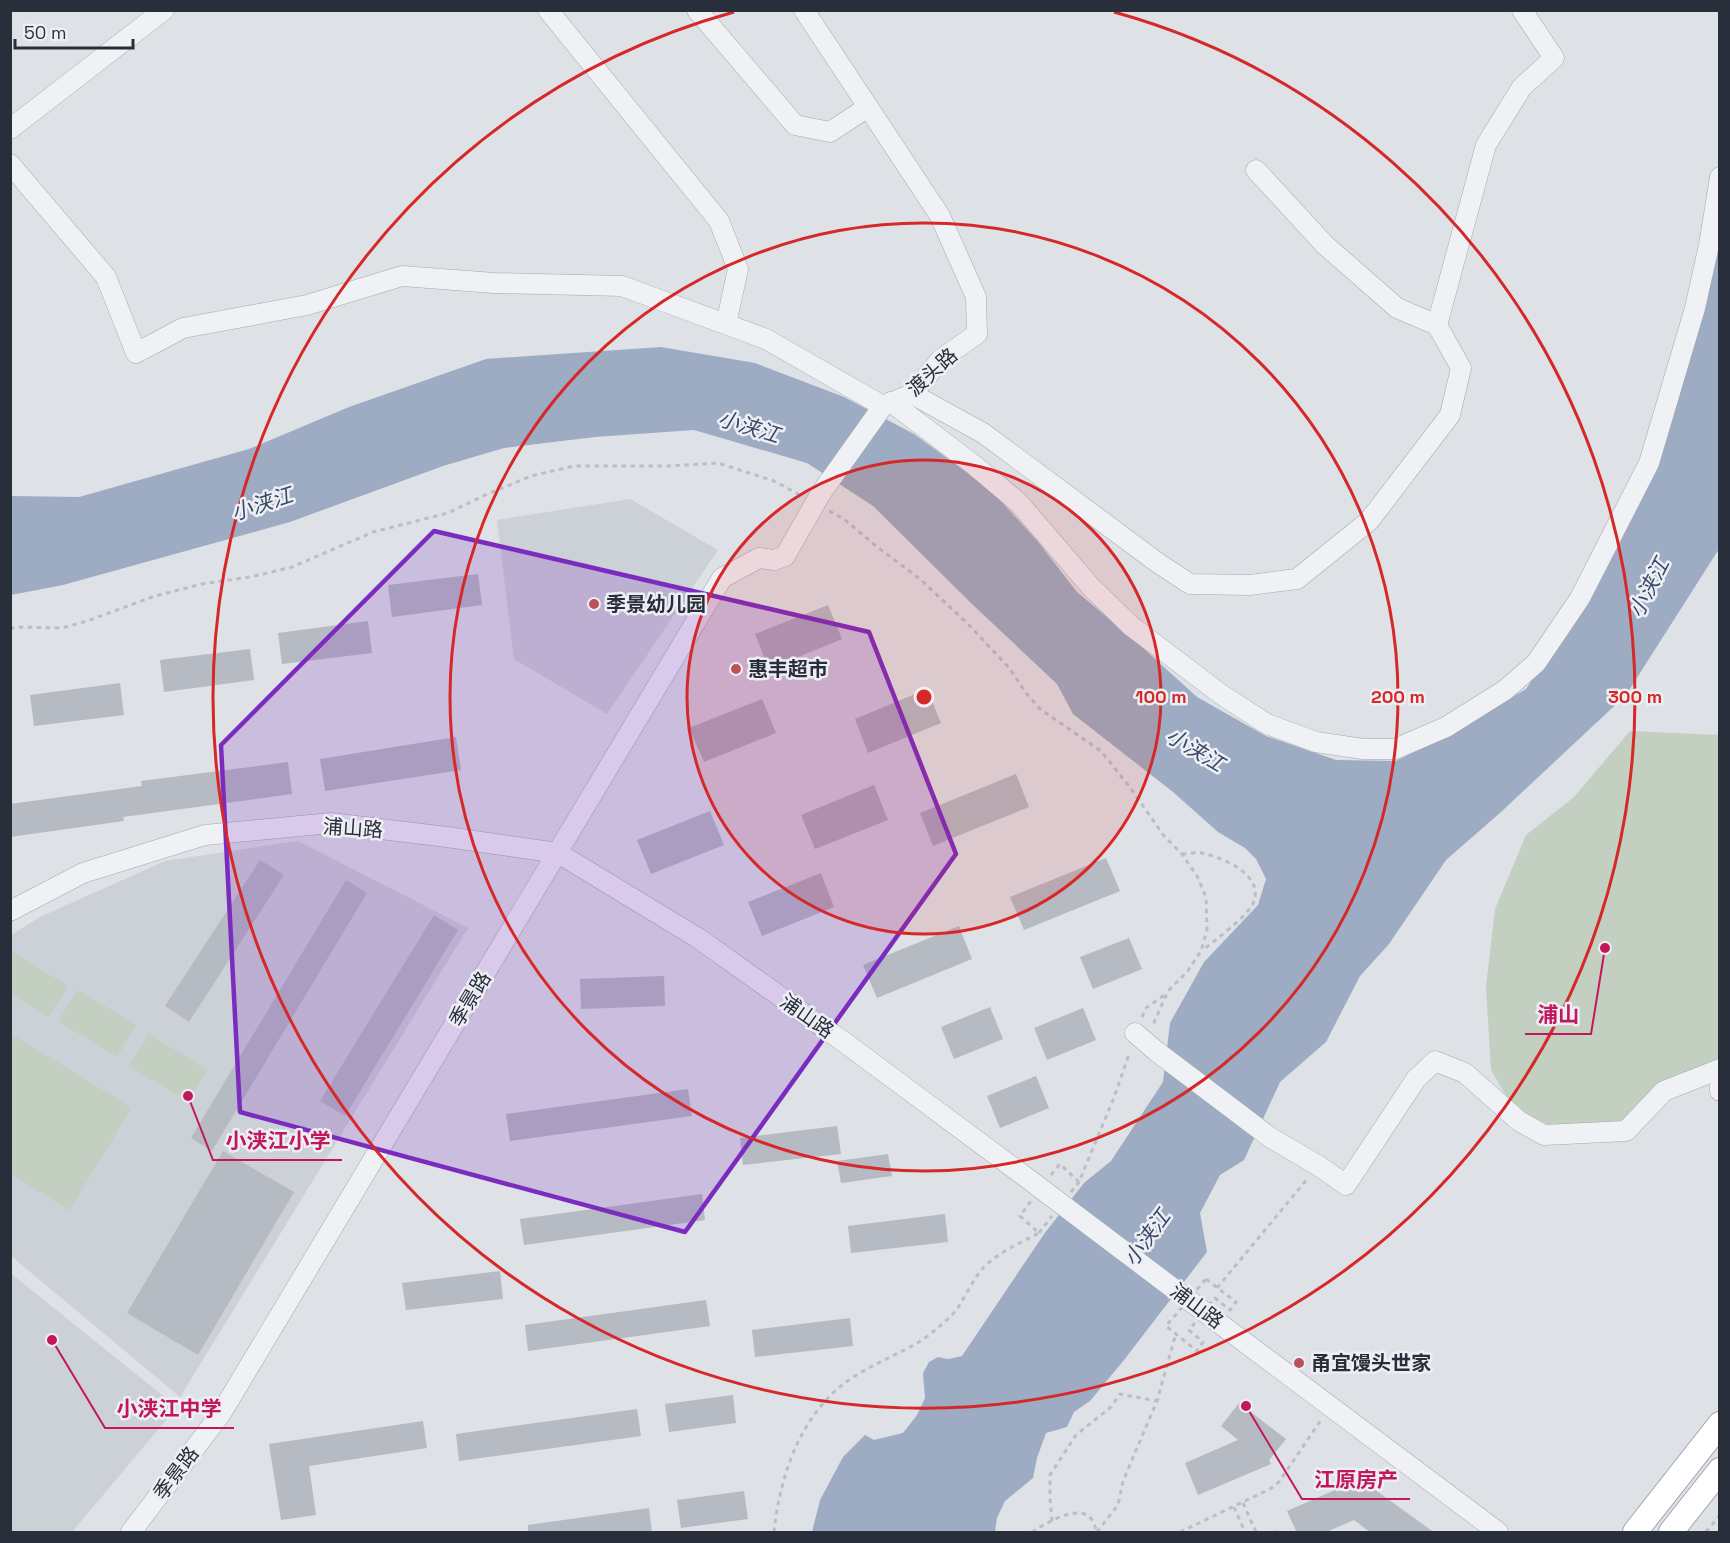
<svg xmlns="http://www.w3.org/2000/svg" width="1730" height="1543" viewBox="0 0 1730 1543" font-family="'Space Grotesk','Noto Sans SC',sans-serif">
  <rect width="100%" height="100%" fill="#dee1e6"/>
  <g fill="#ccd0d7">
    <path d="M630,499L718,550L607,714L514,659L497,520Z"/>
    <path d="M298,841L468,928L180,1397L11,1256V935L42,916L165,861Z"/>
    <path d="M10,1273L177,1407L72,1532H11Z"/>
  </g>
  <g fill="#c3cfc0">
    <path d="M1630,731L1719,735V1059L1660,1084L1616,1129L1555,1128L1512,1106L1491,1070L1486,987L1495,909L1526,835L1574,797Z"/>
    <path d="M11,951L68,986L48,1017L11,994Z"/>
    <path d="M78,990L136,1025L117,1057L58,1021Z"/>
    <path d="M10,1033L132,1108L69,1210L11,1174Z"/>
    <path d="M149,1034L207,1070L188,1101L129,1066Z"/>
  </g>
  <path fill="#9dacc2" d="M1719,222V549L1626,695L1501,812L1446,860L1389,944L1360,976L1326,1042L1280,1082L1244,1160L1220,1175L1200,1213L1207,1252L1124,1360L1090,1401L1074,1412L1067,1427L1046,1433L1037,1458L1033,1478L1005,1501L997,1518L995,1532H812L820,1500L843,1457L865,1435L874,1440L903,1433L917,1415L925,1398L923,1373L929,1362L938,1357L948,1359L962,1356L1044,1234L1084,1183L1111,1161L1163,1082L1170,1023L1204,962L1258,905L1266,879L1256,859L1245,848L1218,832L1173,792L1073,714L1057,684L971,603L873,506L807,463L694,430L595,437L504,448L443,466L290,522L63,585L11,595V496L79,497L249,449L349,407L486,359L661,347L755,363L844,397L914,434L991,490L1039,543L1077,592L1133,639L1197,697L1266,736L1336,760L1396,761L1458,729L1526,689L1588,597L1655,464Z"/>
  <g fill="#b6bac2">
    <path d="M478,574L482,605L392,617L388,585Z"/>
    <path d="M828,605L842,639L769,669L755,634Z"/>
    <path d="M368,621L372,653L282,664L278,633Z"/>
    <path d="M250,649L254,680L164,692L160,660Z"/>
    <path d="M120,683L124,715L34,726L30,695Z"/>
    <path d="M927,689L941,723L868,753L855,719Z"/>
    <path d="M762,699L776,733L704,762L689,728Z"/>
    <path d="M456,737L461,770L325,791L320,759Z"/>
    <path d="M288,762L292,794L123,817L124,821L10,837V804L142,786L141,781Z"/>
    <path d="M1016,774L1029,807L933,846L920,813Z"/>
    <path d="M874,785L888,820L815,849L801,815Z"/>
    <path d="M710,811L724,845L651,874L637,840Z"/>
    <path d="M1106,858L1120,891L1024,930L1010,897Z"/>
    <path d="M260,860L284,875L189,1022L165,1006Z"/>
    <path d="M821,873L834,907L762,936L748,902Z"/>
    <path d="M346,880L367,893L212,1151L191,1138Z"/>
    <path d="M434,915L458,930L345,1116L320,1101Z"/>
    <path d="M959,926L972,959L877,998L863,965Z"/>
    <path d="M1129,938L1142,969L1093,989L1080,957Z"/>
    <path d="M664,976L665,1006L581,1009L580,979Z"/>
    <path d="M990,1007L1003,1039L954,1059L941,1027Z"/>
    <path d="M1083,1008L1096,1040L1047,1060L1034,1028Z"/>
    <path d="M1036,1076L1049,1108L1000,1128L987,1096Z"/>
    <path d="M688,1089L692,1116L510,1141L506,1114Z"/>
    <path d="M837,1126L841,1154L743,1165L740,1138Z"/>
    <path d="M223,1151L294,1192L198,1355L127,1313Z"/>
    <path d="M888,1154L892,1176L841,1183L837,1161Z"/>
    <path d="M702,1194L705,1220L524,1245L520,1219Z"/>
    <path d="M945,1214L948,1242L851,1253L848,1226Z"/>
    <path d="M500,1271L503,1299L406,1310L402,1283Z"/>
    <path d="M706,1300L710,1326L528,1351L525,1325Z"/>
    <path d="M850,1318L853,1346L755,1357L752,1330Z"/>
    <path d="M733,1395L736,1423L669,1432L665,1404Z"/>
    <path d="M1239,1403L1286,1439L1269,1460L1271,1464L1198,1495L1185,1463L1238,1440L1221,1426Z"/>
    <path d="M637,1409L641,1436L459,1461L456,1434Z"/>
    <path d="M423,1421L427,1448L309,1466L316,1515L281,1520L269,1444Z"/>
    <path d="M1360,1479L1435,1533H1371L1354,1520L1324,1533H1297L1287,1511Z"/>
    <path d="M744,1491L748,1519L681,1528L677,1500Z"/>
    <path d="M649,1508L652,1533H528V1525Z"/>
  </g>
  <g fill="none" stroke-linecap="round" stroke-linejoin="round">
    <g stroke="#a4a8af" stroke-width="21">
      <g id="minor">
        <path d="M548,10L719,221L738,269L726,324"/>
        <path d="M697,10L795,125L830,132L868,107"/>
        <path d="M10,129L164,10"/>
        <path d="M10,164L106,277L136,353L183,328L307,305L402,276L494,283L622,286L766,339L883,406"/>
        <path d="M1437,325L1486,145L1522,87L1554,58L1522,10"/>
        <path d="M912,394L983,433L1158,563L1190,584L1250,585L1297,579L1369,521L1450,415L1461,368L1437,325L1397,308L1325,245L1256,170"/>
        <path d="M891,402L974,465L1018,502L1091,587L1131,626L1222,695L1267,724L1316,742L1363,749H1395L1446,727L1505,690L1536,663L1580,598L1649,463L1695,308L1709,245L1720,177"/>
        <path d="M10,911L83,873L205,835L331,823L447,837L558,853L698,938L844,1042L1015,1169"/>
        <path d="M1135,1033L1156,1051L1271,1138L1319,1166L1346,1185L1416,1079L1435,1061L1465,1073L1519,1121L1544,1135L1626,1131L1664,1091L1720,1069"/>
        <path d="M1720,1085V1091"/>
        <path d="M1227,1329L1498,1532"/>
        <path d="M131,1532L220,1415L722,578L759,558L774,560L785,556L821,493L883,406L912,394L941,359L977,334L976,297L940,216L804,10"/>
      </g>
    </g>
    <g stroke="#9fa4b0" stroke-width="26">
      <g id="major">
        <path d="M1635,1532L1720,1424"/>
        <path d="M1671,1532L1720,1470"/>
      </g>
    </g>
    <g stroke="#bcbec5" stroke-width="3" stroke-dasharray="4.5 4.5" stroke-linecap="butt">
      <path d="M829,511L844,519L876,546L920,579L969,625L1010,669L1026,693L1040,709L1101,751L1132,790L1164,836L1182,854L1197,876L1206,897L1207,929L1201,951L1187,972L1168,991L1152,1027"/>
      <path d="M10,629L17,627L62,628L87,621L155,596L202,584L250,577L292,567L373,532L448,513L483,496L531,476L574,466H666L718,463L774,481L800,495"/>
      <path d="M1182,854C1188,854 1195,852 1201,853C1222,857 1263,874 1254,901C1250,915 1215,940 1203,950"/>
      <path d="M1142,1017L1146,1008L1167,993"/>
      <path d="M1051,1175L1060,1164L1079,1182L1113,1100L1130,1052"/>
      <path d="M1071,1192L1079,1182"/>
      <path d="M1039,1233L1052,1216"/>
      <path d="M1206,1279L1236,1302L1230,1310L1215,1298L1189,1330L1203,1342L1197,1351L1166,1326Z"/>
      <path d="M1217,1288L1308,1178"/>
      <path d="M1243,1503L1256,1532"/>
      <path d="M1234,1507L1245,1532"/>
      <path d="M1052,1521L1050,1498V1475L1076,1435L1111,1407L1120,1394L1157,1401"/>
      <path d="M774,1532C780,1474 802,1409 855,1376C881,1359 910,1351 934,1331C942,1324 951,1317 957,1309C965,1297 975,1276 984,1267C999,1252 1020,1243 1039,1233L1020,1216L1031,1201"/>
      <path d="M1032,1532C1045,1524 1072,1507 1087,1515C1093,1519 1095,1526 1097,1532"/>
      <path d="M1097,1532L1118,1505L1123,1481L1157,1401L1176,1333"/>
      <path d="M1180,1532L1270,1489L1279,1482L1321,1420"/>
      <path d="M1275,1532H1279"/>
      <path d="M1706,1532L1720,1515"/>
    </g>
    <use href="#minor" stroke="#f0f1f5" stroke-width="20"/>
    <use href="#major" stroke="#fff" stroke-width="24"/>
    <g stroke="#a4a8af" stroke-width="21" stroke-linecap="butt">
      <path id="minor-bridge" d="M1015,1169L1227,1329"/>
    </g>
    <use href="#minor-bridge" stroke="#f0f1f5" stroke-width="20"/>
  </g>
  <path fill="#7b2cbf" fill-opacity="0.2" stroke="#7b2cbf" stroke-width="4.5" stroke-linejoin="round" d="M434,531L869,632L956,854L685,1232L240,1112L221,745Z"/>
  <circle cx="924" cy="697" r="237" fill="#d62828" fill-opacity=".12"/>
  <g fill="none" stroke="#d62828" stroke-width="3">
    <circle cx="924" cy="697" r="237"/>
    <circle cx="924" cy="697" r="474"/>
    <path d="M1114 12A711 711 0 1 1 734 12"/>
  </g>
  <g fill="#bd5159" stroke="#edeff4" stroke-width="2">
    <circle cx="594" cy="604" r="6"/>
    <circle cx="736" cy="669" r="6"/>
    <circle cx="1299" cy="1363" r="6"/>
  </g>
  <g text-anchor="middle" stroke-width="5" stroke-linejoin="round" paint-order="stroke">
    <g font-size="20" fill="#292e3b" stroke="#edeff4">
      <text transform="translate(932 372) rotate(-42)" y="7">渡头路</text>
      <text transform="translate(353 828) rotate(4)" y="7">浦山路</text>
      <text transform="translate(470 999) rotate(-59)" y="7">季景路</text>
      <text transform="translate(807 1016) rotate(35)" y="7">浦山路</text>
      <text transform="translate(1197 1306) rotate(37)" y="7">浦山路</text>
      <text transform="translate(176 1473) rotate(-53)" y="7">季景路</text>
    </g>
    <g font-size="20" font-weight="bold" fill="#292e3b" stroke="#edeff4" text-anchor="start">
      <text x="606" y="611">季景幼儿园</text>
      <text x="748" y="676">惠丰超市</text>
      <text x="1311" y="1370">甬宜馒头世家</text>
    </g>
    <g font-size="21" font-style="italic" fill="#384a6a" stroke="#edeff4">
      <text transform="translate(749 427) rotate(17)" y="7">小浃江</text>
      <text transform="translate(262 504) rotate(-18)" y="7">小浃江</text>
      <text transform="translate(1649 588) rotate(-63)" y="7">小浃江</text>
      <text transform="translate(1195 750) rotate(31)" y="7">小浃江</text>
      <text transform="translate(1147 1238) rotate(-54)" y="7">小浃江</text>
    </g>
  </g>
  <circle cx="924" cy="697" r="9" fill="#d62828" stroke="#edeff4" stroke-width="3"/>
  <g font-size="18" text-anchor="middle" font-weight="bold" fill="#d62828" stroke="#edeff4" stroke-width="5" stroke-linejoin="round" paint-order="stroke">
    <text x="1161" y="703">100 m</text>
    <text x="1398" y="703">200 m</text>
    <text x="1635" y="703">300 m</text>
  </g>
  <path fill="none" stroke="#c2185b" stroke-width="2" d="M1605 948L1591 1034H1525M188 1096L213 1160H342M52 1340L105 1428H234M1246 1406L1302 1499H1410"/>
  <g fill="#c2185b" stroke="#edeff4" stroke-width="2">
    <circle cx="1605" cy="948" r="6"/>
    <circle cx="188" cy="1096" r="6"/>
    <circle cx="52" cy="1340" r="6"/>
    <circle cx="1246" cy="1406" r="6"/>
  </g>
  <g font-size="21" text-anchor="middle" font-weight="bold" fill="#c2185b" stroke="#edeff4" stroke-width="5" stroke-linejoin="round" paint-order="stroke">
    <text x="1558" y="1022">浦山</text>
    <text x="278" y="1148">小浃江小学</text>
    <text x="169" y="1416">小浃江中学</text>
    <text x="1356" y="1487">江原房产</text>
  </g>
  <rect width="1730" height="1543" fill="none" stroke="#292e3b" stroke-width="24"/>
  <path d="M15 39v9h118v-9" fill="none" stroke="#292e3b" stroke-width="3"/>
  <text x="24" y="39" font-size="18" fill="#292e3b" stroke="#edeff4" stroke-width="4.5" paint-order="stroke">50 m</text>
</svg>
